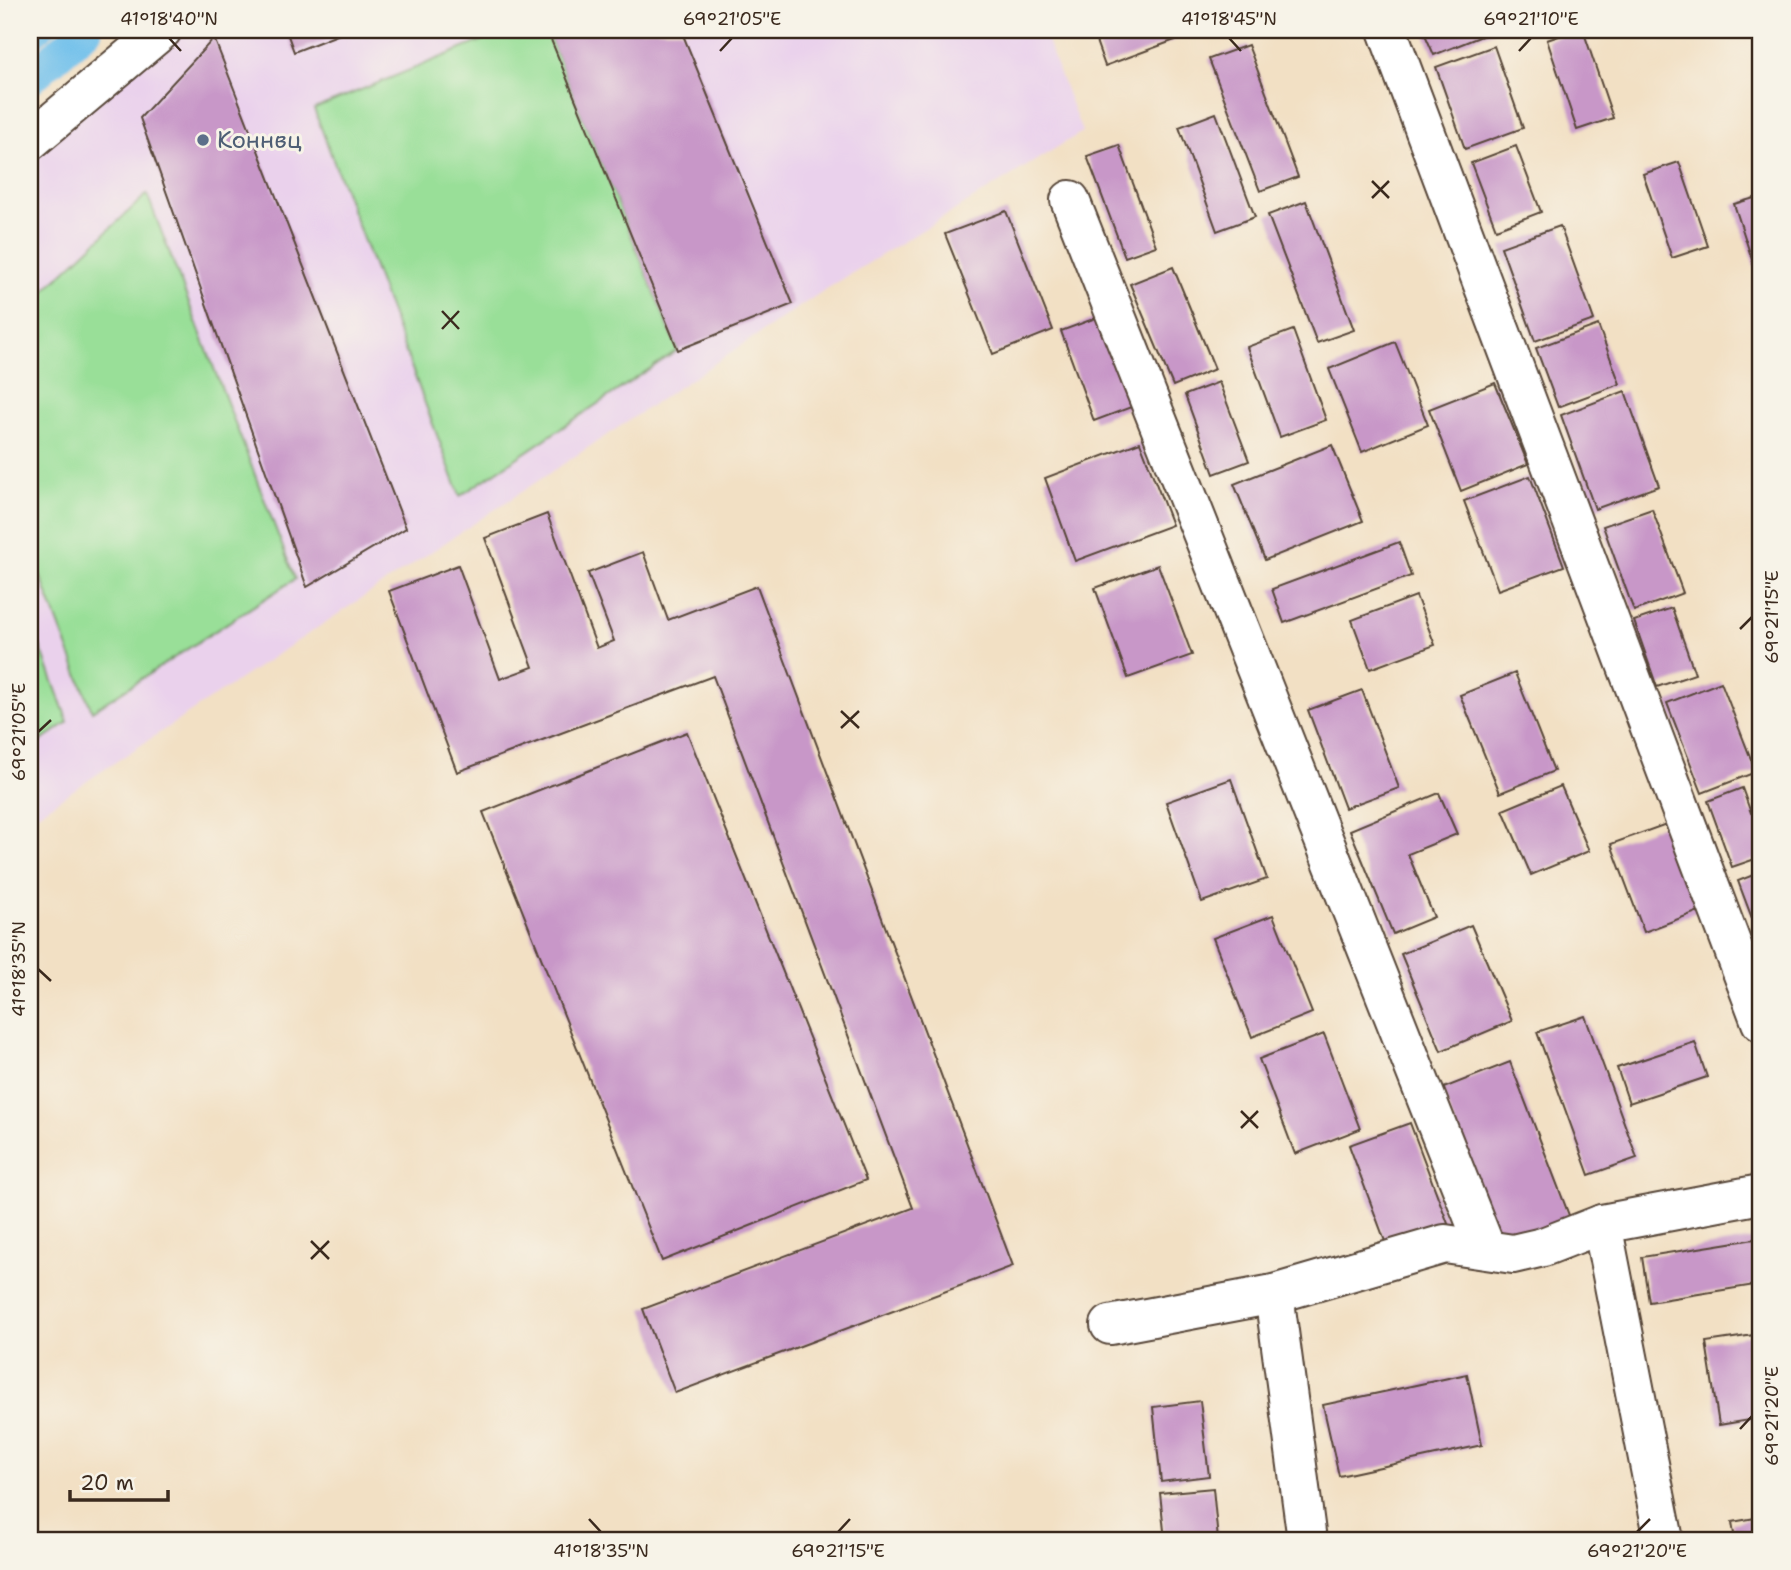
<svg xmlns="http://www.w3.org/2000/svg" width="1791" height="1570" viewBox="0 0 1791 1570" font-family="'Shantell Sans',sans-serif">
  <rect width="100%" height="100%" fill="#f7f3e8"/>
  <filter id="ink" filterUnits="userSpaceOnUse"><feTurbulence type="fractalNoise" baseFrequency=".0143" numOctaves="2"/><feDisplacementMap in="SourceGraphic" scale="14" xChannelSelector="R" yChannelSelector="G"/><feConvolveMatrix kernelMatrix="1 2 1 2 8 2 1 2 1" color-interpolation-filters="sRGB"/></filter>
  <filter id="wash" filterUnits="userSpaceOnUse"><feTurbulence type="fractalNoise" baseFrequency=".00686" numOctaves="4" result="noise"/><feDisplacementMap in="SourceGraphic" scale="28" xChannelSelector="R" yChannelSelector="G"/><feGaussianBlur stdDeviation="1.57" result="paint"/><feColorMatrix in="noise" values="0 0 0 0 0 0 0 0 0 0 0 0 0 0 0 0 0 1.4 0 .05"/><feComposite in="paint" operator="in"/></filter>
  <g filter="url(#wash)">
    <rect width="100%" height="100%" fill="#f2e0c4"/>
    <path fill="#ead1ec" d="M179,30H1043L1082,132L823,291L30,819V159Z"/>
    <g fill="#99df98" stroke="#6a845b" stroke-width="2">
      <path d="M508,30H547L678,350L460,496L314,109Z"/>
      <path d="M147,194L295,579L92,711L30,549V304Z"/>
      <path d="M30,619L68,722L30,749Z"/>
    </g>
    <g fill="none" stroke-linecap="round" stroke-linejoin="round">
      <path stroke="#70c0eb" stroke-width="10" d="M30,48L51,30"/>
      <path stroke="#70c0eb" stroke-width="33" d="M30,78L86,30"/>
    </g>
    <g id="blocks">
      <g fill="#c897c8">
        <path d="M286,30H350L294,52Z"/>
        <path d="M547,30H681L793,304L678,350Z"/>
        <path d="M1092,30H1202L1105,66Z"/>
        <path d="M1423,30H1497L1434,55Z"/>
        <path d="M1577,30H1583L1613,118L1577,130L1547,40Z"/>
        <path d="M214,38L406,528L307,587L140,118Z"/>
        <path d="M1248,45L1298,177L1260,191L1209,59Z"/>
        <path d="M1494,46L1523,128L1465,149L1436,67Z"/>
        <path d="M1216,113L1255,217L1217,231L1179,127Z"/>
        <path d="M1119,145L1156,246L1125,257L1087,156Z"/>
        <path d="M1516,146L1541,212L1496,229L1471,163Z"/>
        <path d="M1679,162L1708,246L1672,258L1643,174Z"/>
        <path d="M1761,196V287L1734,204Z"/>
        <path d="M1306,201L1354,330L1317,343L1268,215Z"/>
        <path d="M1006,211L1053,330L993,354L945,234Z"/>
        <path d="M1560,226L1594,320L1535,341L1501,247Z"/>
        <path d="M1173,267L1215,369L1173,386L1130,284Z"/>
        <path d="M1101,316L1134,406L1094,421L1061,331Z"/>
        <path d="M1598,325L1620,384L1558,407L1536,348Z"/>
        <path d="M1293,330L1326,420L1280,437L1247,347Z"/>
        <path d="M1395,342L1428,425L1362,452L1329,369Z"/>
        <path d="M1219,382L1249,461L1214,474L1185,395Z"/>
        <path d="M1495,383L1528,464L1461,491L1429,409Z"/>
        <path d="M1625,391L1659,486L1595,509L1561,415Z"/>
        <path d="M1140,442L1172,525L1075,561L1045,478Z"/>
        <path d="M1332,445L1363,521L1265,560L1234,484Z"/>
        <path d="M1530,476L1564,566L1498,590L1464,501Z"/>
        <path d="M1652,509L1683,593L1634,611L1603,526Z"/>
        <path d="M547,514L597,648L614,641L588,573L643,552L668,620L757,586L1013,1266L675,1393L643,1309L913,1208L713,676L457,772L389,591L458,565L500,679L533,667L485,538Z"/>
        <path d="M1399,542L1411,576L1284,623L1272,589Z"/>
        <path d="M1158,565L1192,655L1128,678L1095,588Z"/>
        <path d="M1416,596L1435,645L1370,669L1352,620Z"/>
        <path d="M1672,608L1695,674L1657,687L1634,621Z"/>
        <path d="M1515,673L1554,771L1500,793L1460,695Z"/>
        <path d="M1721,682L1756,772L1702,793L1667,703Z"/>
        <path d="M1362,690L1399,788L1345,808L1308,710Z"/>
        <path d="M687,732L866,1180L662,1261L483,812Z"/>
        <path d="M1231,779L1267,879L1202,902L1166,802Z"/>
        <path d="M1561,786L1589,851L1531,875L1503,810Z"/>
        <path d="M1742,788L1751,813L1761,809V857L1732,867L1708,801Z"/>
        <path d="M1439,793L1457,834L1408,854L1434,917L1393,934L1350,830Z"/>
        <path d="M1669,823L1702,910L1644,932L1611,844Z"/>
        <path d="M1761,872V942L1738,881Z"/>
        <path d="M1273,915L1312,1013L1252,1037L1213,938Z"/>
        <path d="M1471,925L1512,1021L1441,1051L1401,954Z"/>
        <path d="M1585,1016L1637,1158L1589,1175L1537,1032Z"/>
        <path d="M1324,1034L1360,1129L1295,1154L1259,1059Z"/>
        <path d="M1695,1042L1707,1077L1629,1103L1617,1068Z"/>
        <path d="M1510,1062L1570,1218L1501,1245L1441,1089Z"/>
        <path d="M1410,1123L1450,1229L1389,1252L1349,1145Z"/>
        <path d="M1761,1238V1284L1649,1302L1642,1257Z"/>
        <path d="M1761,1334V1418L1719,1425L1706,1342Z"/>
        <path d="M1467,1374L1482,1445L1339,1476L1323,1405Z"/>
        <path d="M1200,1401L1209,1476L1161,1482L1153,1407Z"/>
        <path d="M1213,1488L1218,1540H1165L1160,1493Z"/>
        <path d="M1761,1517V1540H1735L1732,1522Z"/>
      </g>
    </g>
  </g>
  <g filter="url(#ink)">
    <use href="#blocks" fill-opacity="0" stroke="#564537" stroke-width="2"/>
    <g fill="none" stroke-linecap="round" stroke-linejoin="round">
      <g stroke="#564537" stroke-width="42">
        <g id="minor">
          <path d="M1387,30L1761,1022"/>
          <path d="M30,141L162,30"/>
          <path d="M1070,200L1486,1249"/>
          <path d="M1602,1224L1664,1540"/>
          <path d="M1274,1294L1307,1540"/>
          <path d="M1110,1325L1274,1294L1445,1244L1513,1254L1543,1247L1602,1224L1761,1194"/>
        </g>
      </g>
      <use href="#minor" stroke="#fff" stroke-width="38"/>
    </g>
  </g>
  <path fill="none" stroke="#3b2a1e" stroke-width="2.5" d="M169,38L181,51M1229,38L1241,51M720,51L732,38M1519,51L1531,38M1372,181L1389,198M1372,198L1389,181M442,311L459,329M442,329L459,311M1740,629L1752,617M841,711L859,728M841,728L859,711M38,732L51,720M38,969L51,981M1241,1111L1258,1128M1241,1128L1258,1111M311,1241L329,1259M311,1259L329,1241M1740,1429L1752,1416M589,1519L601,1532M838,1532L850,1519M1637,1532L1650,1519"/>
  <circle fill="#5c6f8a" stroke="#f7f3e8" stroke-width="2.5" cx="203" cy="140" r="7"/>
  <g text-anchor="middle" stroke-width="6" stroke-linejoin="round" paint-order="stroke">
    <g font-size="24" fill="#4e5e75" stroke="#f7f3e8" text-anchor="start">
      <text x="217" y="148">Коннвц</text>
    </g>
  </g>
  <rect width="1791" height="1570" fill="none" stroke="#f7f3e8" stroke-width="77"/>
  <path d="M70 1490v10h98v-10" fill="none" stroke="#3b2a1e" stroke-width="3.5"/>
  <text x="80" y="1490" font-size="21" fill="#3b2a1e" stroke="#f7f3e8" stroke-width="5" paint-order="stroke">20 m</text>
  <rect x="38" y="38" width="1714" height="1494" fill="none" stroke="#3b2a1e" stroke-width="2.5"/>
  <g font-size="18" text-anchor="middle" fill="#3b2a1e">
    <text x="169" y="25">41°18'40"N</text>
    <text x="732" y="25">69°21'05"E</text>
    <text x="1229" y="25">41°18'45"N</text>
    <text x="1531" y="25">69°21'10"E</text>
    <text transform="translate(1772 617) rotate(-90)" y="6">69°21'15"E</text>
    <text transform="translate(19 732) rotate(-90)" y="6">69°21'05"E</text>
    <text transform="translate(19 969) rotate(-90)" y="6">41°18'35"N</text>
    <text transform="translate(1772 1416) rotate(-90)" y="6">69°21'20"E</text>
    <text x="601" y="1557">41°18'35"N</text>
    <text x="838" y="1557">69°21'15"E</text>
    <text x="1637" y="1557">69°21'20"E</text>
  </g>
</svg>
